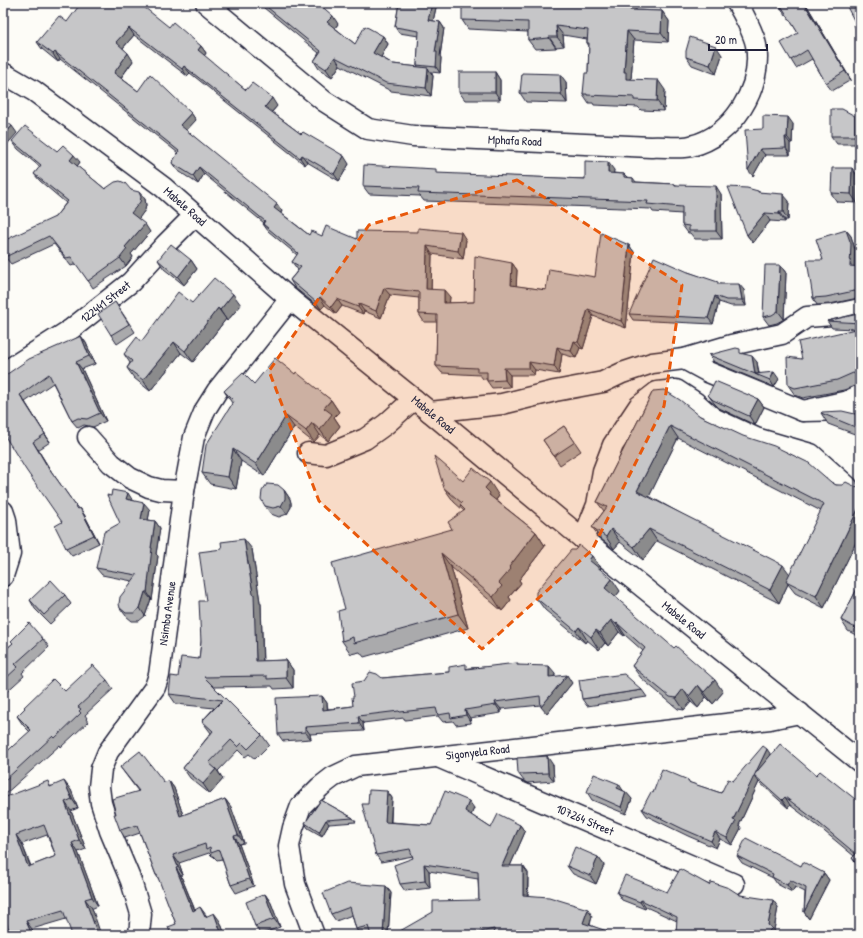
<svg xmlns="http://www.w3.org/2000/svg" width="863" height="938" viewBox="0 0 863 938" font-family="'Patrick Hand',sans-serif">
  <rect width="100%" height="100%" fill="#fdfcf7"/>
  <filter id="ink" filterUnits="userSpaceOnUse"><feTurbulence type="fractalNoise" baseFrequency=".025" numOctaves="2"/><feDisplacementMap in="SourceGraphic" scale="8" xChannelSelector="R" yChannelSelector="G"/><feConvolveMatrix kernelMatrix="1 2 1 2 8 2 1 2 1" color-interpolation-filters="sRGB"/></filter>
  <g filter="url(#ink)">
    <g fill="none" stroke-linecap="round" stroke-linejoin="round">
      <g stroke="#22223b" stroke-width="23">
        <g id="minor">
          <path id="s1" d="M206,3L324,101L368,129L413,136L651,147C663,146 679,149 691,146C733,136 763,88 756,45C754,34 743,13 737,3"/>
          <path id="s2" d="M3,73L34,91L163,187L290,299L430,412L583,539L860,762"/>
          <path d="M684,359L708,372L803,411"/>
          <path id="s3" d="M3,373L70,330L131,282L165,245L195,215"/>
          <path d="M860,395L848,401L803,411L851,410L860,413"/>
          <path d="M430,412L502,404L555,391L603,382L622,373L652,363L684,359L731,345L782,334L807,317L832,315L860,309"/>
          <path d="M88,437L111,463L130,478L149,487L161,490L184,491"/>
          <path d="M308,453L326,455L365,439L386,424L414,399"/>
          <path d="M3,511L6,520L10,554L3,576"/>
          <path d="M583,539L597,505L603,471L613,445L639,406L657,392L676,390L696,403L713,418L756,438L811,454L847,486"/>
          <path id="s4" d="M438,757L734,884"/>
          <path id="s5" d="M139,935L141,914L131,881L110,831L101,803L99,787L101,769L108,752L155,687L159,675L184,491L194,437L205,410L217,391L290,299"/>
          <path id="s6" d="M314,935L295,884L289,846L293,828L301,806L320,787L333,777L356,766L770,719L800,713"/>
        </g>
      </g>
      <use href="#minor" stroke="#fdfcf7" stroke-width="20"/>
    </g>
    <g fill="#aaaaac" stroke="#22223b" fill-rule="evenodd">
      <path d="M258,3H318L338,24L335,28L355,44L383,36L388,44L381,57L393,64L418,67L417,65L419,36L399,33L395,27L399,3H437L433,21L440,22L444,28L440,56L441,58L440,73L431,72L433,76L431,96L391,91L340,65L332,77L319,69L314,61L319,53Z"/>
      <path d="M778,3H807L806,4L851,80L832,91L826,83L812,59L796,68L791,60L798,33L787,15L786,16Z"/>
      <path d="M635,4V8L636,10L662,11L669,21L668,42L634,40L631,79L665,90L664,111L641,110L638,107L594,105L593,103H589L583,94L588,73L589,46L587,43V39L563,35L564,46L556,47V48L535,49L528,40V32L468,29L462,20Z"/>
      <path d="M67,22L169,27L201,46L206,53L204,56L246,90L277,106L272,112L301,134L349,164L339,181L307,162L305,165L190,73L187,76L134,35L123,48L133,61L121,78L138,91L191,113L196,120L186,130L282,211L281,213L309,235L357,239L466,240L463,259L432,254L431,289L450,297L449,303L474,302L512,263L517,270L516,286L546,290L595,277L629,245L634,252L626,328L593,316L583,349L580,348L576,358L562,354L559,374L535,370L534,375H510V387L492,388L487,381V379H483L480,375L442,373L436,366L437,322H424L419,314V298L390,295L381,318L364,311L363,314L342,306L336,314L325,305L321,309L295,288L290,280L298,270L292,262L297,255L268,231L263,224L264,223L204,174L198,184L177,170L172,163L178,153L60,59L58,62L42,49L37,42Z"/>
      <path d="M722,55L716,74L692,65L686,57Z"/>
      <path d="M495,72L500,80V100H465L459,92Z"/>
      <path d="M566,82L567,103L526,102L520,93Z"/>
      <path d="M860,123V144H837L831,136Z"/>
      <path d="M793,124L792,143H790V155H765L753,176L763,129Z"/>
      <path d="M12,141L57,151L80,162L77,166L105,189L131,190L145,199L146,205L145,210L138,219L150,232L131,254L133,257L126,266L93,288L77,264L71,266L54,244L11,264L5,257L55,217L66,203L40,181L34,174L40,167L18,149Z"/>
      <path d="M852,168L858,177L857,203L837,202L831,193Z"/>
      <path d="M614,170L613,173L624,174L627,177L633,178L636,182L675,184L676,185L721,194L722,239H695L690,233H688L682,225V214L653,212L651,209L424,201L420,196L369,194L363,186L439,174L585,179Z"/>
      <path d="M758,191L759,192L789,201L788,220H785V222L770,221L753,243L747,235Z"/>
      <path d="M846,230L851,236L855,250L854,267H860V298H858L830,304L817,305L813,298L823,260Z"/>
      <path d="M158,260H191L197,269L184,285L164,269Z"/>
      <path d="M780,265L786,273L784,319L777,323L769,325L763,317Z"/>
      <path d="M688,272L720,284L744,290L746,306H731L719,302L713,324L633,320L629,314Z"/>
      <path d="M115,302L135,332L117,344L111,335Z"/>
      <path d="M192,303L241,305L227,321L226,319L193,362L181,353L150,391L134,378L127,368L130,363L124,354L141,342Z"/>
      <path d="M860,313V384L844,390L803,398L795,395L788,385L802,359L856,329L832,328L827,321Z"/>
      <path d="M81,336L86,343L95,364L82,369L106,421L93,427L84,425L78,428L72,421L53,383L25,402L50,442L38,450L51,471L78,509L80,508L85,516L99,543L72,556L66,548L62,522L3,377Z"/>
      <path d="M743,354L757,362L759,373L779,379L774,387L714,362L709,355Z"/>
      <path d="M295,374L331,400L339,412L334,417L340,426L328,441L320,435L314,442H313L294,427L264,476L241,461L236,489L210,484L202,473L232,403L224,391Z"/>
      <path d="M653,391L700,416L836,485L860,489V534L824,608L795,593L788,584L779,603L657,541L643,560L620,542L614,549L601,539L592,527L604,511L597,502ZM678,438L821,511L790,574L649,496Z"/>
      <path d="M708,395L758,399L764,407L755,425L719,408L714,403Z"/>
      <path d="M860,412V436L828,424L821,413L855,414Z"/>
      <path d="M564,426L581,451L560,465L543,440Z"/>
      <path d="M463,481L499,496L496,500L536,532L545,546L519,580L521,583L509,597L511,600L502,611L451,567L468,628L364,657L360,652L351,654L342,641L345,609L452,529L464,511L454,502L444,488Z"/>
      <path d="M284,490L290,499L291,503V507L287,514L279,517L271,514L265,506Z"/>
      <path d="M133,500L150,510L148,520L155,521L160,528L156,554L158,556L152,600L151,599L145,616L139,621H132L126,616L120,608L132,581L102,575L96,568L120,523Z"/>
      <path d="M252,549L260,602L261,604L263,661L286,660L293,670V688L274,689L272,686L214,687L262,735L269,745L255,759L249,754L245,757L238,750L218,771L223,779L210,794L190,778L183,768L211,733L202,721L214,708L176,704L169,694L178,677L199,659L206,601Z"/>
      <path d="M575,550L601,568L600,569L620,591L615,597L723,692L713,704L706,697L698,708L691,702L684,710L678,709L641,678L632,666L643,651L625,635L624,636L619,632L608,646L605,643L599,650L587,640L585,643L545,610L536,598Z"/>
      <path d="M860,583V637L848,631L841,620Z"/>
      <path d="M65,595L71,604L50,624L35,609L30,600Z"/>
      <path d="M43,639L49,647L22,673L24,676L3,695V652L13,643L11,641Z"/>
      <path d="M518,665L555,673L554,677L572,683L547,714L541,705L501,709V713L470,718L471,723L456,725L453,721L443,722L438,716L405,720L404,718L363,723L364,731L310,734L311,739L283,741L278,734L322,696L327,703L328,709L353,706L354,697L382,678L449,672L469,668Z"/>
      <path d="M107,680L113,689L85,715L87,718L86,719L88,722L61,747L60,745L3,796V755L30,732L23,725L17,716L65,691Z"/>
      <path d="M642,690L647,697L587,706L582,699Z"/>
      <path d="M771,755L816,775L860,803V869L852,858L854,856L819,827L790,805L788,808L759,782L739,825L741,828L732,845L720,839L716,848L688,836L647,816L642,809L653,793L688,780L690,783L721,793L733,781Z"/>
      <path d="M553,765L554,781L527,783L524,781L518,773Z"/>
      <path d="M120,767L164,782L169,781L174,788L183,815L225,799L231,807L244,843L239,844L254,886L236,893L231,885L222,859L217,860L213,856H212L209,853L179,863L183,875L181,876L195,910L206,915V916L220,921L225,935H171L176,924L160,881L156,875L140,833L125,838L120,830L116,814L138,791Z"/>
      <path d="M51,786L71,790L78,808L71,811L86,849L78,852L98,906L66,919L32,929L34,935H11L3,798ZM47,835L56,856L31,866L22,844Z"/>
      <path d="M623,790L632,799L626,814L592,800L587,792Z"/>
      <path d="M387,791L392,798L391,822L431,825L474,808L471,815L491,828L520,825L525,832L510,866H523L528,873V895L592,916L590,925L610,934L612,935H393L479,900L478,879L429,871L430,888L405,891L400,884L413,858V856L381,862L376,855L368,804Z"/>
      <path d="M321,800L353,818L356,822L329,824L322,836L308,828L305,823Z"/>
      <path d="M737,856L801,866L824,873L829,880L809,919L804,912L805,892L795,887L792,892L777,884L773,878L742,863Z"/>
      <path d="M598,857L604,865L596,884L573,874L567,866Z"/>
      <path d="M709,885L778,907L774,930L777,935L677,921L646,907L645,909L622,900L617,893L667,892Z"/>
      <path d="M386,886L391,893L388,935H371L370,934L365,935H360L356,929L352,915L336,921L331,914Z"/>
      <path d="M265,894L271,903L280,927L261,934L255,926Z"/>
    </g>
    <g fill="#8b8b8c" stroke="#22223b">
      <path d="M432,3H437L432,26L428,20Z"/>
      <path d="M628,3H635V8L638,12L630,10Z"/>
      <path d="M804,3L806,4L851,80L845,71Z"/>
      <path d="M662,11L669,21L668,42L661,33Z"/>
      <path d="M333,16L338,24L333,30L327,22Z"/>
      <path d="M440,22L444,28L440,56L441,58L440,73L436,67L435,52Z"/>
      <path d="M556,26L563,35L564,46L557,37Z"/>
      <path d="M129,28L134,35L122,49L116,42Z"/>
      <path d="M627,31L634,40L631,79L632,82L626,79L624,72Z"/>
      <path d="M383,36L388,44L379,61L373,53Z"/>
      <path d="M549,37L556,47V48L549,38Z"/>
      <path d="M201,46L206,53L203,58L198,50Z"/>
      <path d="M716,46L722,55L716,74L710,65Z"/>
      <path d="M55,52L60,59L58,62L53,54Z"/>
      <path d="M128,53L133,61L119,80L114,73Z"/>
      <path d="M335,57L340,65L332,77L326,69Z"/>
      <path d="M184,66L190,73L187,76L182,69Z"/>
      <path d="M428,68L433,76L431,96L426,88Z"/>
      <path d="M495,72L500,80V100L495,92Z"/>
      <path d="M560,74L566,82L567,103L561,94Z"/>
      <path d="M658,80L665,90L664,111L657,101Z"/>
      <path d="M272,98L277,106L270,114L265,107Z"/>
      <path d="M191,113L196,120L185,132L180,125Z"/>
      <path d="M855,116L860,123V144L855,136Z"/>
      <path d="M788,117L793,124L792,143L787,137Z"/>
      <path d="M12,126L17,133L3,149V136Z"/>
      <path d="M785,137L790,143V155L786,148Z"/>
      <path d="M760,149L765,155L753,176L748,170Z"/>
      <path d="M74,155L80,162L76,168L70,160Z"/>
      <path d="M302,155L307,162L305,165L300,158Z"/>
      <path d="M344,156L349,164L339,181L334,174Z"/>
      <path d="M608,162L614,170L613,181L608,173Z"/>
      <path d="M199,167L204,174L198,184L193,176Z"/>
      <path d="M852,168L858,177L857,203L851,194Z"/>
      <path d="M716,186L721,194L722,239L716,231Z"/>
      <path d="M139,192L145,199L146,205L145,210L137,221L131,213Z"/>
      <path d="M783,194L789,201L788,220L783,212Z"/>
      <path d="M277,204L282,211L279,215L274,208Z"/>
      <path d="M779,212L785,220V222L779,214Z"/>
      <path d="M765,213L770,221L753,243L747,235Z"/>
      <path d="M145,224L150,232L131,254L133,257L126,266L120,258L125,247Z"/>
      <path d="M846,230L851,236L855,250L854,273L850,266Z"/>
      <path d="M461,232L466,240L463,259L458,251Z"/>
      <path d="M629,245L634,252L626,328L621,321Z"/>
      <path d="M427,246L432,254L431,297L426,289Z"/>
      <path d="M191,260L197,269L184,285L178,277Z"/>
      <path d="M512,263L517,270L516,292L511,285Z"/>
      <path d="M780,265L786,273L784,319L778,311Z"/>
      <path d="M739,284L744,290L746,306L742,300Z"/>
      <path d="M384,288L390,295L381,318L376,311Z"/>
      <path d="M444,290L450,297L449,310L444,303Z"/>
      <path d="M233,294L241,305L227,321L220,310Z"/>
      <path d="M715,296L719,302L713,324L708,318Z"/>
      <path d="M320,297L325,305L321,309L316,302Z"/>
      <path d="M337,299L342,306L336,314L331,307Z"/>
      <path d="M359,304L364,311L363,314L358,307Z"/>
      <path d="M218,308L226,319L193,362L185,351Z"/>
      <path d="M588,309L593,316L583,349L578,342Z"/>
      <path d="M81,336L86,343L95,364L89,356Z"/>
      <path d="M574,341L580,348L576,358L571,351Z"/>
      <path d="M174,342L181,353L150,391L143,380Z"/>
      <path d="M557,347L562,354L559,374L554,366Z"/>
      <path d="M752,356L757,362L759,376L755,374Z"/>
      <path d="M76,362L82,369L106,421L100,413Z"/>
      <path d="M529,362L535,370L534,375L529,368Z"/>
      <path d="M504,368L510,375V387L505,380Z"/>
      <path d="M774,372L779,379L774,387L770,380Z"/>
      <path d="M20,395L25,402L50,442L45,434Z"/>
      <path d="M758,399L764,407L755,425L749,416Z"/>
      <path d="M331,400L339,412L334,417L340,426L328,441L320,430L324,408Z"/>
      <path d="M286,416L294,427L264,476L256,464Z"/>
      <path d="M312,423L320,435L314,442L306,431Z"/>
      <path d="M670,426L678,438L646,503L637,491Z"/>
      <path d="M33,442L38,450L51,471L46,464Z"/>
      <path d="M233,449L241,461L236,489L228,477Z"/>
      <path d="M490,482L499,496L495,501L498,508L485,488Z"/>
      <path d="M284,490L290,499L291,503V507L287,514L281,506Z"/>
      <path d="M128,493L133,501L126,499Z"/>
      <path d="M144,503L150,510L147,526L141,519Z"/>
      <path d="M860,505V534L824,608L816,596Z"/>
      <path d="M80,508L85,516L99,543L94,535Z"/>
      <path d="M155,521L160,528L156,554L158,556L152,600L147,592L151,548Z"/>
      <path d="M611,529L620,542L614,549L606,537Z"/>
      <path d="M649,529L657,541L643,560L634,547Z"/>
      <path d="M536,532L545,546L519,580L521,583L509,597L511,600L502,611L493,597L499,583L509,567Z"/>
      <path d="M244,539L252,549L260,602L261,604L263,671L256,661L253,594Z"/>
      <path d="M441,553L451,567L468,628L458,614Z"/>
      <path d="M592,556L601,568L597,572L589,560Z"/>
      <path d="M783,565L792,577L786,581L788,584L779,603L770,590Z"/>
      <path d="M612,579L620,591L613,600L605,588Z"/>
      <path d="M145,592L151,599L145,616L140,608Z"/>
      <path d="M611,620L619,632L608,646L600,633Z"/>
      <path d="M617,623L625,635L624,636L616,624Z"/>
      <path d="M579,627L587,640L585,643L576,631Z"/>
      <path d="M596,630L605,643L599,650L591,637Z"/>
      <path d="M286,660L293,670V688L286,678Z"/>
      <path d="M549,666L555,673L554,685L549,677Z"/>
      <path d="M567,675L572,683L547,714L541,707Z"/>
      <path d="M715,680L723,692L713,704L704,692Z"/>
      <path d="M698,685L706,697L698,708L689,696Z"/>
      <path d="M683,689L691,702L684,710L676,698Z"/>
      <path d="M322,696L327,703L328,718L323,710Z"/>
      <path d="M495,702L501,709V713L496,705Z"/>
      <path d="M465,710L470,718L471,723L466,715Z"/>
      <path d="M358,716L363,723L364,731L359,723Z"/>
      <path d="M305,727L310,734L311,739L305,732Z"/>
      <path d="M767,749L771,755L754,775Z"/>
      <path d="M547,756L553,765L554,781L548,773Z"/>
      <path d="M216,769L223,779L210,794L203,784Z"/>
      <path d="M754,775L759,782L739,825L741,828L732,845L727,838L733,820Z"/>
      <path d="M64,781L71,790L78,808L72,799Z"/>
      <path d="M169,781L174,788L186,824L180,816Z"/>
      <path d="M619,784L624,792L617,788Z"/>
      <path d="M387,791L392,798L390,829L385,822Z"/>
      <path d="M626,792L632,799L626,814L621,807Z"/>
      <path d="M785,797L790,805L788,808L782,800Z"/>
      <path d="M225,799L231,807L244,843L238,835Z"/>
      <path d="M469,801L474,808L470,818L465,811Z"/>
      <path d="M65,802L71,811L86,849L79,840Z"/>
      <path d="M326,820L329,824L322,836L319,832Z"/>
      <path d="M520,825L525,832L507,873L502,866Z"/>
      <path d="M715,832L720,839L716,848L711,841Z"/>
      <path d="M16,835L22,844L34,876L28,867Z"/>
      <path d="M234,836L239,844L254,886L249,879Z"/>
      <path d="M72,843L78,852L98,906L92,897Z"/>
      <path d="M173,855L179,863L183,875L178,867Z"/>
      <path d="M598,857L604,865L596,884L590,876Z"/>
      <path d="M424,864L429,871L430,888L425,881Z"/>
      <path d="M523,866L528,873L527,902L523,895Z"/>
      <path d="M176,868L181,876L198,918L193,911Z"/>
      <path d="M824,873L829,880L809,919L804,912Z"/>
      <path d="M790,880L795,887L792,892L787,885Z"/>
      <path d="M386,886L391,893L388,935H383Z"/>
      <path d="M265,894L271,903L280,927L274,919Z"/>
      <path d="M85,899L92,908L101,935H98Z"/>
      <path d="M641,900L646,907L645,909L640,902Z"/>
      <path d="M773,900L778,907L774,930L777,935H765L768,925Z"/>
      <path d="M200,907L206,915L210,924L205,917Z"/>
      <path d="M588,909L592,916L588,930L583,923Z"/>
      <path d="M214,913L220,921L225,935H222Z"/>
      <path d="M26,921L32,929L34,935H32Z"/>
    </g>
    <g fill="#c6c6c8" stroke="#22223b" fill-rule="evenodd">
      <path d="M81,3H139L169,27L173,22L201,46L198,50L246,90L252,83L272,98L265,107L301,134L303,132L344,156L334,174L302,155L300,158L184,66L182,69L129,28L116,42L128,53L114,73L138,91L150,74L191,113L180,125L277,204L274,208L309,235L311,231L322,236L326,226L357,239V231L418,232V228L461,232L458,251L427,246L426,289L444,290V303L474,302L475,256L512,263L511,285L546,290L549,269L595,277L601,233L629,245L621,321L588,309L578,342L574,341L571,351L557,347L554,366L529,362V368H504L505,380L487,381V372H477V368L436,366L437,315L419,314V292L384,288L376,311L359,304L358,307L337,299L331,307L320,297L316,302L290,280L301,267L292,262L298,253L263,224L265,221L199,167L193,176L172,163L179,151L55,52L53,54L37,42L59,16L67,22Z"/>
      <path d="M262,3H318L333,16L327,22L355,44L365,26L383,36L373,53L393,64L428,68L426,88L386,83L335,57L326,69L314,61L321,51Z"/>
      <path d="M399,3H432L428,20L440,22L435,52H437L436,67L417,65L419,31L395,27Z"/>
      <path d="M462,3H631L630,10L662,11L661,33L627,31L624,72H626V79L658,80L657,101L634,100V97L587,95V94H583L585,73H588L589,43H587L588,30L556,26L557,37H549V38L528,40V22L462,20Z"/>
      <path d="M778,3H804L845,71L826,83L807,50L791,60L781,43L798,33L782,7L781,8Z"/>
      <path d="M845,3H860V38L854,25L856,24Z"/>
      <path d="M690,37L716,46L710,65L686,57V51Z"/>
      <rect x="459" y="72" width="36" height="20"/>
      <path d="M522,73L560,74L561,94L520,93Z"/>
      <path d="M831,109H842L855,116V136H831Z"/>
      <path d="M763,116L788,117L787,137H785L786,148L760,149L748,170L745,130L763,129Z"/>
      <path d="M3,119L12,126L3,136Z"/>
      <path d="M25,126L57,151L63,145L74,155L70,160L105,189L115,182L120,181L125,183L131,190L139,192L141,197L140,202L131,213L145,224L125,247L127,249L120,258L88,281L71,257L66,258L49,236L5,257L3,252V241L55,217L68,201L34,174L41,165L12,141Z"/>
      <path d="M585,161L608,162V173L624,174V177L633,178V182L675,184V185L716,186V231H689V226L682,225V207L647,204L648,201L418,193L419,188L363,186L364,165L436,169V173L585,179Z"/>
      <path d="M832,168H852L851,194L831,193Z"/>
      <path d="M728,187L747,188L758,191V192L783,194V212H779V214L765,213L747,235Z"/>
      <path d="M846,230L851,244L850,266L860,267V292L854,291L826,297L813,298L807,260H823L816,239Z"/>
      <path d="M171,244L191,260L178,277L158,260Z"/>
      <path d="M654,257L688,272L718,282V284H739L742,300H726L715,296L708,318L629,314Z"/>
      <path d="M765,265H780L778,311L772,315L763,317Z"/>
      <path d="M214,278L233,294L220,310L218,308L185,351L174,342L143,380L127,368L132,361L124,354L137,337L141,342L178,292L192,303Z"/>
      <path d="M115,302L129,324L111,335L98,314Z"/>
      <path d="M860,313V323L827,321L858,314Z"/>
      <path d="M860,328V376L859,375L853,373L837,380L795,388L788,385L787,357L802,359L798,342Z"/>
      <path d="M81,336L89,356L76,362L100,413L87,419L78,418L72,421L49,374L20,395L45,434L33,442L46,464L78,509L80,508L94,535L66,548L55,526L62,522L26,470L3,433V377L29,359Z"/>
      <path d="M736,348L740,349V353L752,356L755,374L774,372L770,380L709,355Z"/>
      <path d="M275,358L295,374L296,372L331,400L324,408L332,414L320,430L312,423L306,431L305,430L286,416L256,464L233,449L228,477L202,473L206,445L234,401L224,391L243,373L254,384Z"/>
      <path d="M715,381L758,399L749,416L713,400L708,395Z"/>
      <path d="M664,390L680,400L700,416L743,436L774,446L809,463L831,482L836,485H842L846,482L860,489V505L816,596L786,581L824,504L670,426L637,491L783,565L770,590L649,529L634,547L611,529L606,537L592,527L607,507L597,502L653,391Z"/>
      <path d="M842,411L855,414L860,412V429L821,413L822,412Z"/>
      <path d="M564,426L575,442L554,456L543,440Z"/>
      <path d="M434,456L463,481L473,468L490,482L485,488L490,493L489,495L536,532L509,567L511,569L499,583L502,586L493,597L441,553L458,614L354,643L353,637L342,641L338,611L345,609L332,563L452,529L448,522L465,510L460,505L462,503L444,488Z"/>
      <path d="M267,484L278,485L284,490L285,494V499L281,506L273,508L265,506L261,499L262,491Z"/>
      <path d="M112,490L128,493L126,499L144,503L141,519L155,521L151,548H152L147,592H145L140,608L134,613H126L120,608L119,604L120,597L137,575L96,568L104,532L120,523L107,495L111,496Z"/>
      <path d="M244,539L253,594H254L256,661L286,660V678L267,679V676L204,677L262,735L248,749L242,743L238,747L231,740L209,763L216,769L203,784L183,768L213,731L202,721L223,700L169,694L171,676L178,677L181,657L199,659L201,642L199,601H206L199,552L222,549L221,542Z"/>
      <path d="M579,545L592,556L589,560L612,579L605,588L674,648L676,646L715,680L704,692L698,685L689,696L683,689L676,698L670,697L632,666L645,648L617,623L616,624L611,620L600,633L596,630L591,637L579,627L576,631L536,598V592L571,550H575Z"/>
      <path d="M51,580L65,595L44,615L30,600Z"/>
      <path d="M860,583V628L859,630L841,620Z"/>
      <path d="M29,623L43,639L15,664L18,667L3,681V652L13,643L11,641Z"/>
      <path d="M517,663V665L549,666V677L567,675L541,707L540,696L495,702L496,705L465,710L466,715L451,718L450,713L438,715L436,708L400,712L399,711L358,716L359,723L305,727V732L278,734L276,698L322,696L323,710L353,706L352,697H354L352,683L364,681L370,672L377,674L382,678L449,672V667L466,664V669Z"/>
      <path d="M93,665L107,680L78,707L81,709L79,711L81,713L55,738L53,736L3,782V755L31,730L17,716L25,708L24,707L53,679L65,691Z"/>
      <path d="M624,674L642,690L582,699L579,680Z"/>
      <path d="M780,744L816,775L820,771L860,803V867L852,858L856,854L814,819L785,797L782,800L754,775Z"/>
      <path d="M763,746L767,749L733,820L736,821L727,838L715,832L711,841L683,829L642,809L651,792L653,793L662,769L688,780V782L721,793L728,779L733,781Z"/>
      <path d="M140,751L164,782L169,781L180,816L225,799L238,835L234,836L249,879L231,885L219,850L211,853L210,847L206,849L205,844L173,855L178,867L176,868L193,911L200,907L205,917L214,913L222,935H171L168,927L176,924L157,875H156L137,825L120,830L114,814H116L112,799L139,791L120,767Z"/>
      <path d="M547,756L548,773L521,774L518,773L517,758Z"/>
      <path d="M594,774L619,784L617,788L626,792L621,807L587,792Z"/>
      <path d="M48,781L50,787L64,781L72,799L65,802L79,840L72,843L92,897L85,899L98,935H72L63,910L26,921L32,935H11L3,914V798ZM44,825L56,856L28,867L16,835Z"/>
      <path d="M369,790L387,791L385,822L431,825L445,791L469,801L465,811L491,828L498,814L520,825L502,866H523V895L549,897L588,909L583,923L607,931V934L612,935H495L494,929L467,935H393L433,912V901L479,900L478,872L424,864L425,881L400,884L394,865L413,858L410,849L376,855L362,804H368Z"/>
      <path d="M321,800L353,818L326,820L319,832L305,823Z"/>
      <path d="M746,838L801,866L803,862L824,873L804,912L806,888L790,880L787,885L772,877L773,874L737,856Z"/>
      <path d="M575,847L598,857L590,876L567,866Z"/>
      <path d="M680,869L709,885L711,882L729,888L740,895L773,900L768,925L772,928L765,935H676L677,917L641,900L640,902L617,893L625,875L667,892Z"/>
      <path d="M347,883L386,886L383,935H371L368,926L356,929L350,907L331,914L323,893Z"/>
      <path d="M265,894L274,919L255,926L246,902Z"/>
    </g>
  </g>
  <path fill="#e8590c" fill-opacity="0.2" stroke="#e8590c" stroke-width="3" stroke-dasharray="8 5" stroke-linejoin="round" d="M517,180L682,285L664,406L592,550L482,649L319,501L269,371L369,225Z"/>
  <g text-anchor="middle" stroke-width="3.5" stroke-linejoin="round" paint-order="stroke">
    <g font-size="12" fill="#22223b" stroke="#fdfcf7">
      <text dy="4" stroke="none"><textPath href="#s1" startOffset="353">Mphafa Road</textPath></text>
      <text dy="4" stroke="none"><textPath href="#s2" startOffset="226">Mabele Road</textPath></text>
      <text dy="4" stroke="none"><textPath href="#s3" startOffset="125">122441 Street</textPath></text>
      <text dy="4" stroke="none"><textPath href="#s2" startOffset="550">Mabele Road</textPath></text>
      <text dy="4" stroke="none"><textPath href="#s5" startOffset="347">Nsimba Avenue</textPath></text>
      <text dy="4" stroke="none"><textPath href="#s2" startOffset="874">Mabele Road</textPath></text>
      <text dy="4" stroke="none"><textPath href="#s6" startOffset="326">Sigonyela Road</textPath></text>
      <text dy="4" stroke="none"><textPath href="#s4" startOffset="160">107264 Street</textPath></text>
    </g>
  </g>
  <rect width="863" height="938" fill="none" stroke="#fdfcf7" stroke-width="16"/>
  <rect x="8" y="8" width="847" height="922" fill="none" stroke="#22223b" stroke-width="1.5" filter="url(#ink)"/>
  <path d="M709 44v6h58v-6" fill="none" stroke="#22223b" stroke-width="2"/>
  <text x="715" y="44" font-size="12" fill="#22223b" stroke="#fdfcf7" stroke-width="3" paint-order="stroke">20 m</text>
</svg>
